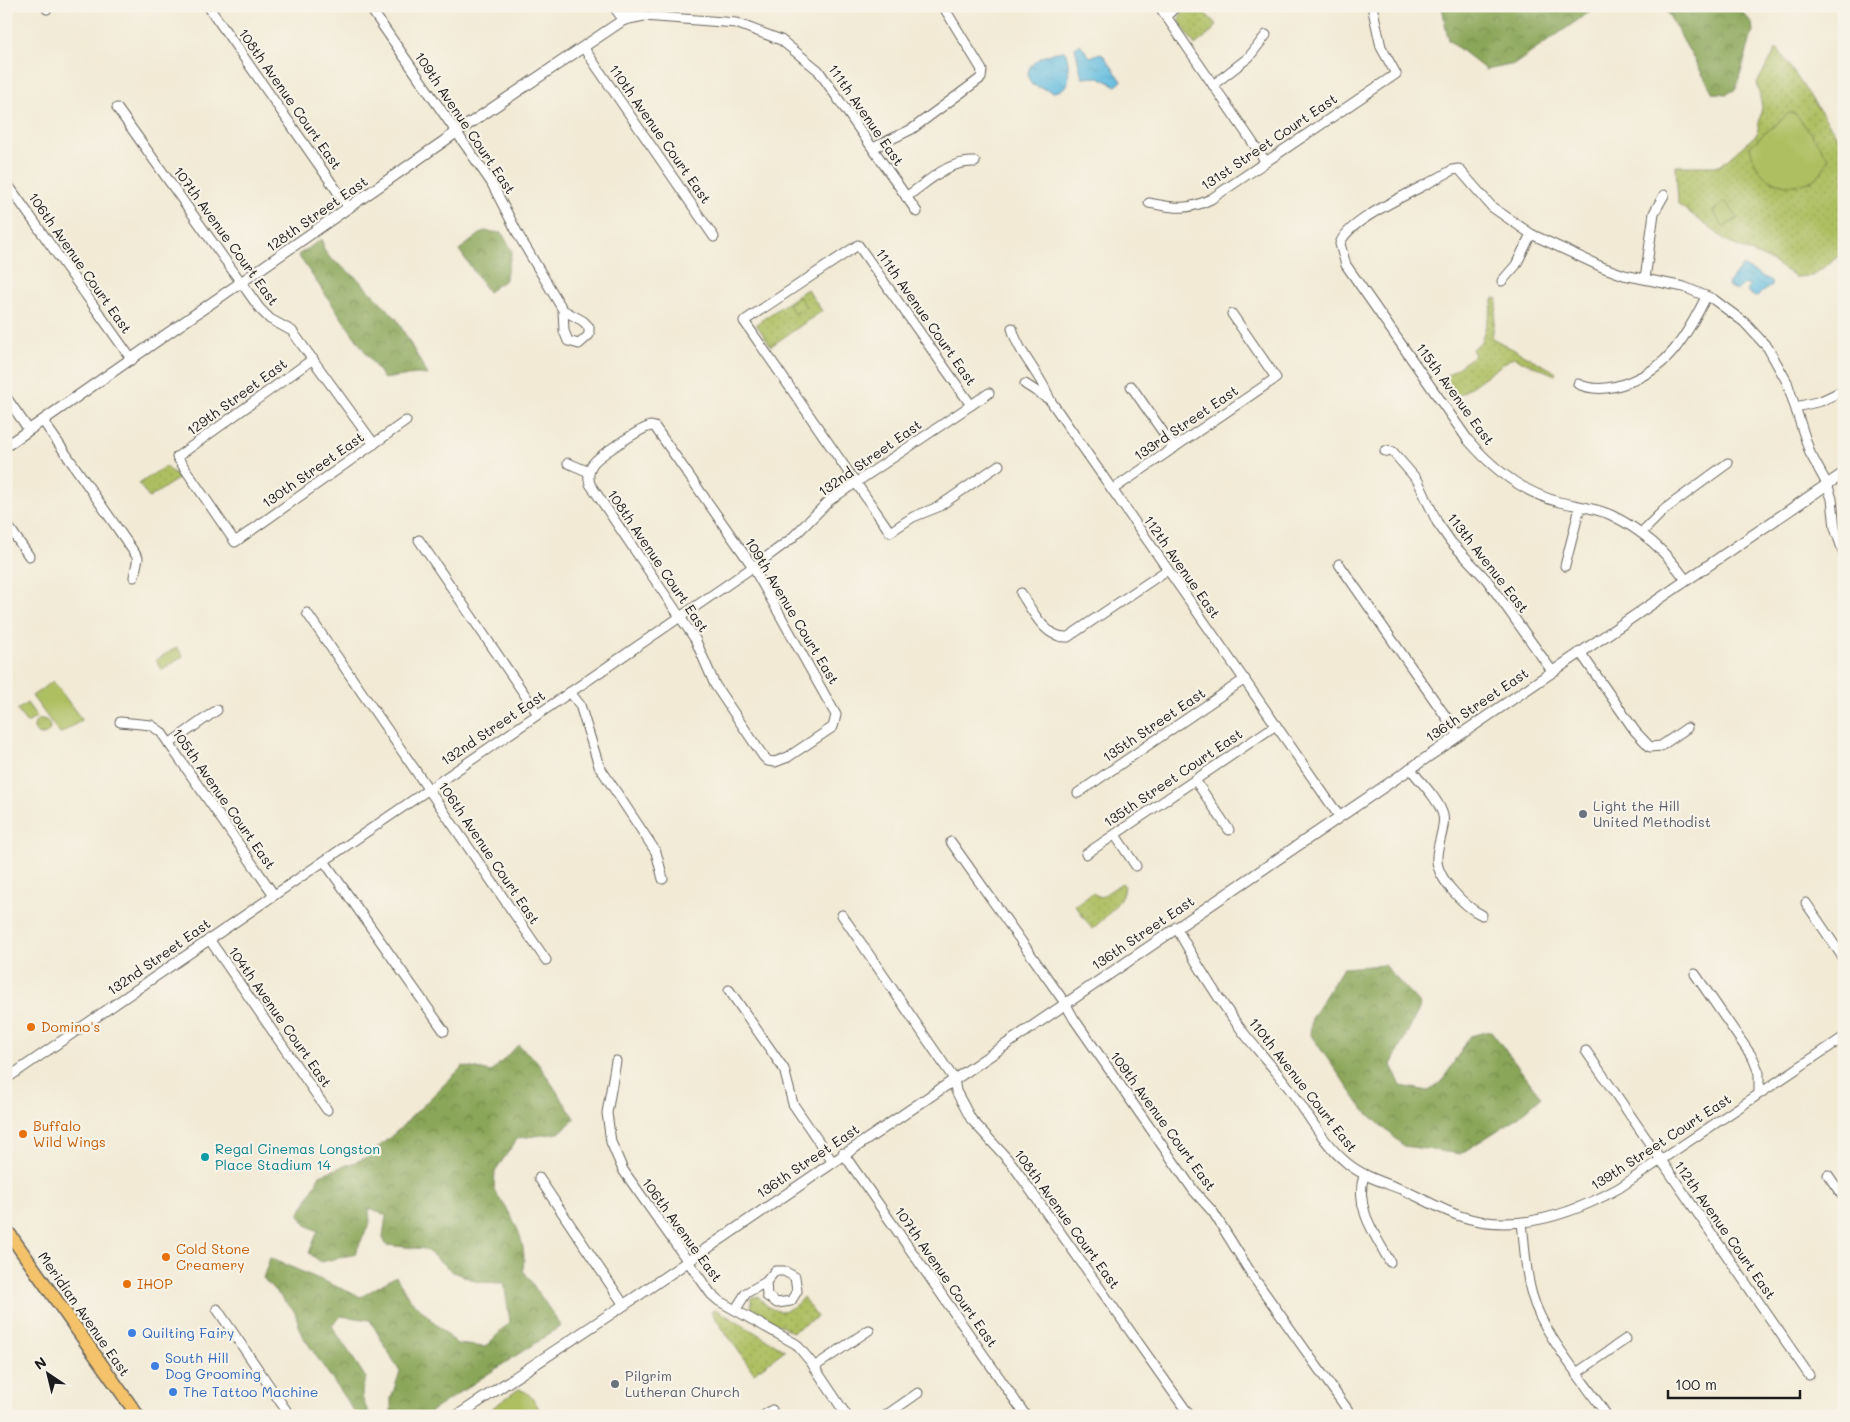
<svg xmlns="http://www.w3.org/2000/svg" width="1850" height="1422" viewBox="0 0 1850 1422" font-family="Mali,sans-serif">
  <defs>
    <pattern id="forest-crowns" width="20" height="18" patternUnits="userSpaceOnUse" patternTransform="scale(1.25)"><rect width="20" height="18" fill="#8aa658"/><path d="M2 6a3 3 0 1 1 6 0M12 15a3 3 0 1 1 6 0" fill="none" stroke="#708648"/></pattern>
    <pattern id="park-dots" width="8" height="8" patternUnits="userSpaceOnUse" patternTransform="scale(1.25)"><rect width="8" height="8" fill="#aebf62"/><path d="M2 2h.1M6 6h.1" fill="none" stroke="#95a454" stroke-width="1.8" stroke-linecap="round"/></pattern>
    <pattern id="water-ripples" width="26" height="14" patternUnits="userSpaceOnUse" patternTransform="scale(1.25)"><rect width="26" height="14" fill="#62bcdf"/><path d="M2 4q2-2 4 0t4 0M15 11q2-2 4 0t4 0" fill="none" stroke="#54a1bf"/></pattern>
  </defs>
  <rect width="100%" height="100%" fill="#f7f3e8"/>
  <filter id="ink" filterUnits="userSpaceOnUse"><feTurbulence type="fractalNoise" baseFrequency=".02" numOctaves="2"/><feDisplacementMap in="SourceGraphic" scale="10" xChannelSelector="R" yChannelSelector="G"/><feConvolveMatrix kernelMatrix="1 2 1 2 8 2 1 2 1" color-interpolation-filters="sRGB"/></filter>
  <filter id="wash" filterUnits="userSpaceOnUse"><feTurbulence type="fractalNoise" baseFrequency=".0096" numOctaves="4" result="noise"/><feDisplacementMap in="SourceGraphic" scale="20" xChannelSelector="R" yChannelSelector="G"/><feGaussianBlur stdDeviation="1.12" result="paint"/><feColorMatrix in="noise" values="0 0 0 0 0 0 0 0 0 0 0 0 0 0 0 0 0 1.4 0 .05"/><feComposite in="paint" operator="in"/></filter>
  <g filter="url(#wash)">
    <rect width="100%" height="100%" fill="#f2ead5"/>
    <g fill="url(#forest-crowns)" stroke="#53613a">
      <path d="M1442,6H1598L1515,64L1486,70L1448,40Z"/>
      <path d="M1670,6H1737L1752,23L1753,31L1736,89L1727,94L1713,93L1667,12Z"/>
      <path d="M484,231L502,233L512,251L505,280L488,292L459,250Z"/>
      <path d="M322,239L324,250L330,258L358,279L396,318L428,375L416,374L384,379L298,255Z"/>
      <path d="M1384,965L1421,1005L1391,1065L1401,1086L1429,1091L1443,1080L1470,1036L1491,1031L1541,1097L1517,1118L1460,1154L1404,1146L1364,1110L1310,1034L1312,1017L1343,968Z"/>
      <path d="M518,1045L536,1060L575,1119L559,1133L518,1138L495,1171L494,1190C511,1214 528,1239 523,1270L561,1326L424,1416H391V1398L400,1372L370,1320L341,1316L332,1326L366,1378C359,1394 362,1401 371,1416H357L302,1335L295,1312L263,1278L270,1258L361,1297L396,1276L409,1298L457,1344L485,1347L510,1322L504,1283L478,1282L453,1272L425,1249L386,1245L383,1237L386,1215L369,1209L370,1222L355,1254L321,1262L309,1253L318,1231L306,1225L299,1215L320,1175L366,1158L396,1132L463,1066L491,1072Z"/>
    </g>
    <g fill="url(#park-dots)" stroke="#656e3f">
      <path d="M1186,6H1198L1216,24L1212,31L1195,45L1178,20Z"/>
      <path d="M1777,48L1844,146V252L1812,276L1795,277L1773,262L1730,243L1678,204L1676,166H1720L1757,134L1762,107L1757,83Z"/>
      <path d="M807,289L822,311L771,346L756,324Z"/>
      <path d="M1494,298L1498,299L1492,338L1556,372L1555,375L1513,357L1451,401L1438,382L1475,355L1472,349L1481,342Z"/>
      <path d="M165,466L179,478L149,498L139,484Z"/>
      <circle cx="42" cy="727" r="8"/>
      <path d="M1122,883L1125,886C1120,905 1107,916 1092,929L1075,905L1092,893L1101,897Z"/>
      <path d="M758,1296C762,1300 764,1304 769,1307C782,1316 795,1308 803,1297L817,1317L792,1332L751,1308V1298Z"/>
      <path d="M715,1309L785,1350L754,1373L711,1312Z"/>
    </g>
    <g fill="#aebf62" stroke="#656e3f">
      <path d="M1789,113L1796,114L1829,158C1826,163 1823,171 1819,175C1804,190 1772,188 1760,171C1754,163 1752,155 1750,146Z"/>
      <path d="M1726,202L1738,218L1724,227L1713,211Z"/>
      <path d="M800,297L806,307L795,314L788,304Z"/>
      <path d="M177,647L183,656L162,670L156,660Z"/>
      <path d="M53,681L82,720L60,734L32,696Z"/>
      <path d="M27,703L37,717L27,723L17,710Z"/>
      <path d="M519,1389C531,1393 538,1404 541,1416H481Z"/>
    </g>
    <g fill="url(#water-ripples)" stroke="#3f6c7e">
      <path d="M1080,44L1090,57L1100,53L1104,56L1122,81L1116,86L1099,77L1082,78L1075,47Z"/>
      <path d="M1064,51C1068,55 1067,57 1068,63C1069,76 1071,89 1054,92L1032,85C1017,64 1048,52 1064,51Z"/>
      <path d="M1742,266L1771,281L1772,285L1755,297L1747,292L1750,286L1744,284L1738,290L1729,287L1728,284Z"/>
    </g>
  </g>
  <g filter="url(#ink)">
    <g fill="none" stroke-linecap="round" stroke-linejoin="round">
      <g stroke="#67645d" stroke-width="11">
        <g id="minor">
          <path d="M46,6L47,9"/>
          <path d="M208,6L349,208"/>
          <path d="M369,6L491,182L519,236L563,310L583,321L589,327V335L579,344L568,341L564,331L563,310"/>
          <path d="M1159,6L1266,162"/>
          <path d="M1166,17L1176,6"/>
          <path d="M624,20L644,16L736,23L781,40L818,70L917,212"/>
          <path d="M583,47L714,237"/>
          <path d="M1213,85L1249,57L1266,35"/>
          <path d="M117,108L260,309L270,319L292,331L374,444"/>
          <path d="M873,148L912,129L981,78L982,70L943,6"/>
          <path d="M6,182L132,360"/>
          <path d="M906,197C927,183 948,160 975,162"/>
          <path d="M1149,203C1175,208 1187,211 1211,199L1396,74L1381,47L1372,6"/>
          <path d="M1645,279L1654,213L1664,195"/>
          <path d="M1502,281L1516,265L1531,234"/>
          <path d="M1012,328C1019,355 1041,374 1050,400L1339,816"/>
          <path d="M313,359L177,457L235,542L406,421"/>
          <path d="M1025,384L1050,400"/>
          <path d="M1578,384C1609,398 1654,375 1674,350C1687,334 1697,315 1706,297"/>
          <path d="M1131,386L1174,448"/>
          <path d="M6,397L29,430"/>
          <path d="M971,405L858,245L744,321L890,532L913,517L938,507L999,465"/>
          <path d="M1796,407L1821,401L1844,390"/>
          <path d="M43,421L138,558L134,577"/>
          <path d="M651,426L655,427L753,567L836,715L833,727L788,757L775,762L768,761L763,756L715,685L695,639L590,484C588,477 588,471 592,465C596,457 643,427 651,426Z"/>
          <path d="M1385,451L1393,452L1418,481L1437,522L1451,542L1487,580L1552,671"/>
          <path d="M568,463L589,472"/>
          <path d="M1112,490L1276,378L1232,314"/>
          <path d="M6,523L29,556"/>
          <path d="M1642,532L1665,509L1728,463"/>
          <path d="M419,540L538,714"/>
          <path d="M1339,564L1458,734"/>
          <path d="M1565,566L1580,507"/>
          <path d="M1686,580C1665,551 1644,531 1611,515C1595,508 1577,506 1559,502C1522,492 1493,469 1468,440L1346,265L1340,244C1347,218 1428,186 1452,170L1459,169L1492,207L1531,234L1602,267L1624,275L1684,287L1713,299L1744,322L1768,348L1787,382L1810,453L1827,484L1832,499L1835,528L1844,554"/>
          <path d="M1021,593C1032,610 1045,639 1068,637L1167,570"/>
          <path d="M307,613L546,960"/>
          <path d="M1580,652L1635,731L1650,747L1661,746L1687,728"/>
          <path d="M570,692L580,705L599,766L656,852L663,879"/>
          <path d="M120,722L151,725L161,732L274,895"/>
          <path d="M169,744L217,710"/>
          <path d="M1410,768C1420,782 1438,798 1443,815C1446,827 1437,844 1437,857C1435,877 1465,907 1482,915"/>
          <path d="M1195,780L1229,830"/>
          <path d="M1078,793L1245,679"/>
          <path d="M1115,835L1136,866"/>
          <path d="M951,842L1065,1003L1074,1019L1194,1191L1213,1212L1254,1278L1352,1416"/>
          <path d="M1086,854L1276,725"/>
          <path d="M324,861L444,1031"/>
          <path d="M1806,903L1844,959"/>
          <path d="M842,915L954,1079L956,1091L971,1119L1012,1164L1190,1416"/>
          <path d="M1176,927C1196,963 1218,999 1243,1032C1258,1051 1275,1069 1289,1088C1307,1112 1323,1144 1347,1163C1365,1178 1387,1183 1408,1192C1425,1200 1442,1210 1460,1216C1514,1234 1571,1215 1619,1188L1844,1037"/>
          <path d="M209,939L327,1110"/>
          <path d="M1695,974L1753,1058L1759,1073V1093"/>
          <path d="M729,990L784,1069L793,1104L832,1161"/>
          <path d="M1586,1051L1809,1375"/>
          <path d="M616,1061L607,1113L611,1142L623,1170L711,1294L719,1301L796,1344L811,1362L847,1416"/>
          <path d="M6,1079L753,567L791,539L830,500L989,393"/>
          <path d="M843,1153L1026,1416"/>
          <path d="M1364,1175C1354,1207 1375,1235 1390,1262"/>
          <path d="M1828,1175L1844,1198"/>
          <path d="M539,1178L624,1305"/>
          <path d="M1522,1223C1525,1246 1525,1272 1532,1295C1543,1335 1584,1380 1607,1416"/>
          <path d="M217,1309L290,1416"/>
          <path d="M736,1309L746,1293L766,1282L767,1296L777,1303L791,1301L797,1291L795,1277L784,1271H775L766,1282"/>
          <path d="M814,1367L869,1330"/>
          <path d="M1578,1372L1626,1339"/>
          <path d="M763,1416L772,1410"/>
          <path d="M885,1416L918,1393"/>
        </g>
      </g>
      <g stroke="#67645d" stroke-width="12">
        <g id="tertiary">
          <path d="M614,6L624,20"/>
          <path d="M6,446L457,132L644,6"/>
          <path d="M457,1416L624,1305L1844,473"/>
        </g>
      </g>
      <g stroke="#67645d" stroke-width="15">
        <path id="primary" d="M6,1229L138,1416"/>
      </g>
      <use href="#minor" stroke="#fff" stroke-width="9"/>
      <use href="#tertiary" stroke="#fff" stroke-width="10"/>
      <use href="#primary" stroke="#f3c26a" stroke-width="12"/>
    </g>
  </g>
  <g fill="#6b7280" stroke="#f7f3e8" stroke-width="2">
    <circle cx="1583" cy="814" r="5"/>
    <circle cx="615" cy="1384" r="5"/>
  </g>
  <g fill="#e8710a" stroke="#f7f3e8" stroke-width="2">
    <circle cx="31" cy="1027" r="5"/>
    <circle cx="23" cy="1134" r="5"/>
    <circle cx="166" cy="1257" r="5"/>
    <circle cx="127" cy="1284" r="5"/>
  </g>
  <circle fill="#0f9aa8" stroke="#f7f3e8" stroke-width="2" cx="205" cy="1157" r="5"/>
  <g fill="#3f7fe0" stroke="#f7f3e8" stroke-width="2">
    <circle cx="132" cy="1333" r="5"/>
    <circle cx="155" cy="1366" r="5"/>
    <circle cx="173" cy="1392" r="5"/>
  </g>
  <g text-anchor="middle" stroke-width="4.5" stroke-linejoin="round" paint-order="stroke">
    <g font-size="14" fill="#1c1c1c" stroke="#f7f3e8">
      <text transform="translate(290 99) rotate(55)" y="5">108th Avenue Court East</text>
      <text transform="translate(866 115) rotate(55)" y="5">111th Avenue East</text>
      <text transform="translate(465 123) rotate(56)" y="5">109th Avenue Court East</text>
      <text transform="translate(660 134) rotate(55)" y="5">110th Avenue Court East</text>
      <text transform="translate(1269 142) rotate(-34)" y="5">131st Street Court East</text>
      <text transform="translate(317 214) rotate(-35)" y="5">128th Street East</text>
      <text transform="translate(226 236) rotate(54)" y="5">107th Avenue Court East</text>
      <text transform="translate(80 263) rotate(55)" y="5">106th Avenue Court East</text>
      <text transform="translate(926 317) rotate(55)" y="5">111th Avenue Court East</text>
      <text transform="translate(1455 394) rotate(54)" y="5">115th Avenue East</text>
      <text transform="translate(237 397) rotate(-36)" y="5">129th Street East</text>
      <text transform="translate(1186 423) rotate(-34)" y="5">133rd Street East</text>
      <text transform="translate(870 458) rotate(-35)" y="5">132nd Street East</text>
      <text transform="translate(313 470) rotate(-35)" y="5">130th Street East</text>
      <text transform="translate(658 561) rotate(56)" y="5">108th Avenue Court East</text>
      <text transform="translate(1488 563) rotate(52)" y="5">113th Avenue East</text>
      <text transform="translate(1182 567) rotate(55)" y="5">112th Avenue East</text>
      <text transform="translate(792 611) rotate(59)" y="5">109th Avenue Court East</text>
      <text transform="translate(1477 705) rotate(-34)" y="5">136th Street East</text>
      <text transform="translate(1154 725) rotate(-34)" y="5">135th Street East</text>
      <text transform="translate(493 728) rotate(-34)" y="5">132nd Street East</text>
      <text transform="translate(1173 778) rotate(-34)" y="5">135th Street Court East</text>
      <text transform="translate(224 799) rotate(55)" y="5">105th Avenue Court East</text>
      <text transform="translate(489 853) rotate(56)" y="5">106th Avenue Court East</text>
      <text transform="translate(1143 933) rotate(-34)" y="5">136th Street East</text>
      <text transform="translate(159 957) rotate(-35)" y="5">132nd Street East</text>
      <text transform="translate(280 1017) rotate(55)" y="5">104th Avenue Court East</text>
      <text transform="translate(1303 1085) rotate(52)" y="5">110th Avenue Court East</text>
      <text transform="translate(1163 1121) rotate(54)" y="5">109th Avenue Court East</text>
      <text transform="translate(1661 1142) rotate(-33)" y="5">139th Street Court East</text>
      <text transform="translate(808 1161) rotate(-34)" y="5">136th Street East</text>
      <text transform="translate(1067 1219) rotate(54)" y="5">108th Avenue Court East</text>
      <text transform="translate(682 1230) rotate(54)" y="5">106th Avenue East</text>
      <text transform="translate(1725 1230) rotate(55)" y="5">112th Avenue Court East</text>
      <text transform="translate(946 1277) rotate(55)" y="5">107th Avenue Court East</text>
      <text transform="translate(84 1314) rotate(55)" y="5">Meridian Avenue East</text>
    </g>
    <g font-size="14" fill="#5b616d" stroke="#f7f3e8" text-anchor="start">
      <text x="1593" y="811">Light the Hill<tspan x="1593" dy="16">United Methodist</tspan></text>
      <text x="625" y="1381">Pilgrim<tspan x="625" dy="16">Lutheran Church</tspan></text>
    </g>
    <g font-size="14" fill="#c56008" stroke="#f7f3e8" text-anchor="start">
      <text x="41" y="1032">Domino's</text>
      <text x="33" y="1131">Buffalo<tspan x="33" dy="16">Wild Wings</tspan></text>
      <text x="176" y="1254">Cold Stone<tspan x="176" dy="16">Creamery</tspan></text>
      <text x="137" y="1289">IHOP</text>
    </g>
    <g font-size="14" fill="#0d838f" stroke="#f7f3e8" text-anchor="start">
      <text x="215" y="1154">Regal Cinemas Longston<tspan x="215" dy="16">Place Stadium 14</tspan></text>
    </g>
    <g font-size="14" fill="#366cbe" stroke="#f7f3e8" text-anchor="start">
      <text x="142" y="1338">Quilting Fairy</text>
      <text x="165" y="1363">South Hill<tspan x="165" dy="16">Dog Grooming</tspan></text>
      <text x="183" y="1397">The Tattoo Machine</text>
    </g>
  </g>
  <rect width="1850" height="1422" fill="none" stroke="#f7f3e8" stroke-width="25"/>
  <g transform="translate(48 1374) rotate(325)" stroke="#f7f3e8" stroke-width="4" paint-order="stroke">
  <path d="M0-4L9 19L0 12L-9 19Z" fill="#1c1c1c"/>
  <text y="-8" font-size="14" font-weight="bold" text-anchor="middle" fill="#1c1c1c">N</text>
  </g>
  <path d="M1668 1390v8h132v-8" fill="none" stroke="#1c1c1c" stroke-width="2.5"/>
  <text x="1675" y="1390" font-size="15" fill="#1c1c1c" stroke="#f7f3e8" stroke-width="4" paint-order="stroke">100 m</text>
</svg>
